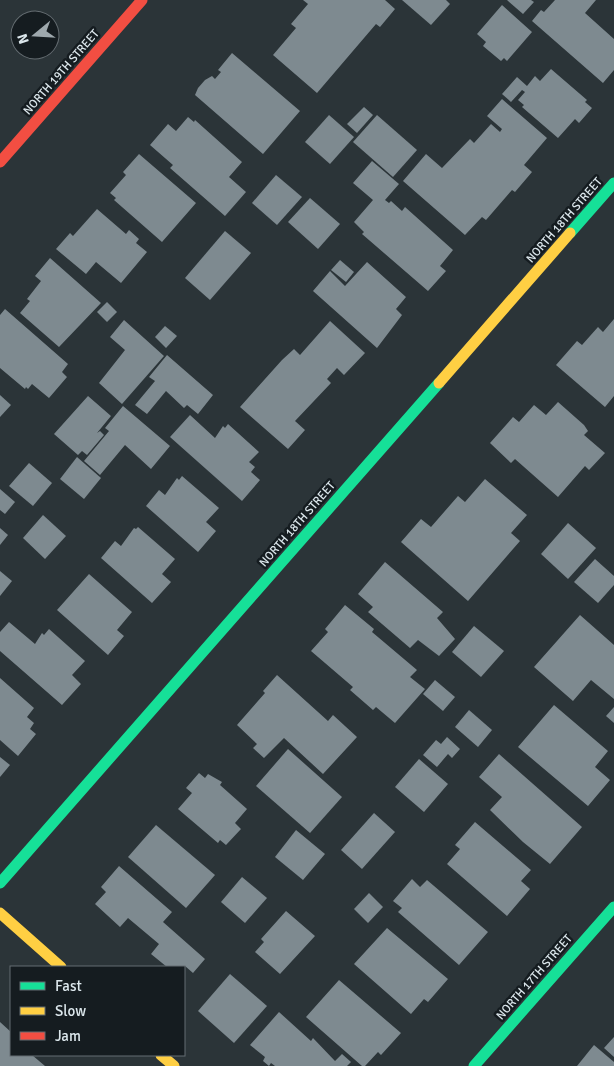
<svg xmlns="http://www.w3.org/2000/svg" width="614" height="1066" viewBox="0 0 614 1066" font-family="Signika,sans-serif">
  <rect width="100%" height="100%" fill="#2b3438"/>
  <g fill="#7e8a90">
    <path d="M303,0H385L395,9L380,27L376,24L317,93L273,55L296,28L291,24L308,4Z"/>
    <path d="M402,0H446L450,4L431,25Z"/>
    <path d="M507,0H531L534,2L523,14Z"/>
    <path d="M555,0H596L585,13L614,39V70L603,83L532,21L541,10L544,12Z"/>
    <path d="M502,5L532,32L507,61L504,58L501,61L483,46L486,42L477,34Z"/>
    <path d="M232,53L300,111L263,154L195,95L198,88L205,80L212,76L215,79L221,72L218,70Z"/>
    <path d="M551,69L587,100L585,102L592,108L579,123L575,119L558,138L522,107L524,105L518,100L525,92L522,90L511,102L502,94L517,77L527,86L535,76L540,81Z"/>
    <path d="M502,99L547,138L524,165L532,172L515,192L512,190L486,220L482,217L465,235L403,181L426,154L442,168L470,139L474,143L491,124L500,132L502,129L487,116Z"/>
    <path d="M364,107L373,115L357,133L347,124Z"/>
    <path d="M329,115L354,137L330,164L305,142Z"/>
    <path d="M377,115L417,150L393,177L353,142Z"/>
    <path d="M188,117L194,122L195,120L242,162L229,177L246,192L225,216L170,168L173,165L150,145L168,124L176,131Z"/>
    <path d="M139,154L196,203L162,242L114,200L116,198L110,193L126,175L123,172Z"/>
    <path d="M372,161L399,184L385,200L389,203L391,201L402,211L405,207L453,250L440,266L446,271L428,291L362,234L364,232L354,222L373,200L353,183Z"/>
    <path d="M276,175L302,197L277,225L252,203Z"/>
    <path d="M310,198L340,224L318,249L288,222Z"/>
    <path d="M97,209L126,234L129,230L139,239L136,243L147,252L121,283L96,262L86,274L56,249L70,233L73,236Z"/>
    <path d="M225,231L251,253L210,300L185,278Z"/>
    <path d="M50,258L101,303L59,347L20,313L30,301L27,299L41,281L35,276Z"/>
    <path d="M340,260L354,272L346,282L331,270Z"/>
    <path d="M367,262L406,297L396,309L402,315L377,348L313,291L330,271L345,286Z"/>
    <path d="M107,302L117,312L107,322L97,312Z"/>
    <path d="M5,309L68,364L62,372L67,377L49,398L32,384L28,389L26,387L25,389L0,368V315Z"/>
    <path d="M614,319V396L605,407L556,365L577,341L582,345L598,327L603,332Z"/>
    <path d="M124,320L164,356L122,404L99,383L125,350L110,337Z"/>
    <path d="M330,321L365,353L344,375L337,368L327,379L331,383L295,421L305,430L288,449L240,407L282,360L294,349L300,355Z"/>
    <path d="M165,326L177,336L166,348L155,337Z"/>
    <path d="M167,355L213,395L198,414L187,405L184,408L166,391L147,414L135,405L155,381L149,377Z"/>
    <path d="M0,395L11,405L0,417Z"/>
    <path d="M88,396L111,416L97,433L100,431L104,435L87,455L82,451L78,455L54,434Z"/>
    <path d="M558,402L584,425L588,431L584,435L605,453L589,470L585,466L558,497L515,459L511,463L490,443L513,417L519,422L534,405L546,415Z"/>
    <path d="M123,406L170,446L151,469L125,445L100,475L84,461L109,431L105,428Z"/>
    <path d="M190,415L215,438L223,426L225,428L228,424L259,452L249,462L255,467L251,472L260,480L242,501L170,437Z"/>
    <path d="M77,457L101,478L84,499L60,479Z"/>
    <path d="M29,463L52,483L33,506L9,486Z"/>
    <path d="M182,476L219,508L206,522L216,531L198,552L146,506L159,490L165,495L177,478L179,480Z"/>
    <path d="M485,479L527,515L511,533L520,541L468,601L401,542L421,519L431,527L458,496L465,502Z"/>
    <path d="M0,489L15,502L5,514L0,510Z"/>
    <path d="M43,515L66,536L45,559L23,538Z"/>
    <path d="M568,523L596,548L568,579L541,554Z"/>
    <path d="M138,527L175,559L162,574L171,582L152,603L101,558L115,541L121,546L134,528L136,529Z"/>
    <path d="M0,528L8,535L0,545Z"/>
    <path d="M595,559L614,576V585L598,603L574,582Z"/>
    <path d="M385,562L443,612L437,618L455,639L439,656L418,640L410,648L368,612L373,607L358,594Z"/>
    <path d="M0,571L12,581L0,596Z"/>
    <path d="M89,574L132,612L117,630L124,636L108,655L57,610Z"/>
    <path d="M345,605L374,629L372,632L417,670L410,677L425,689L395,723L376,707L373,710L350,690L353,687L311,651L328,632L325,629Z"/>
    <path d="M580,615L614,645V699L591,680L573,701L534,667Z"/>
    <path d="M9,622L35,644L42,633L44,635L49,629L85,661L72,675L81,684L62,705L0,651V632Z"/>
    <path d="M474,626L504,651L481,677L452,652Z"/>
    <path d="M277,675L328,721L333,715L357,737L323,774L284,738L264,758L253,748L257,744L237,725L265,693L263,691Z"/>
    <path d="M0,678L34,708L27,717L34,723L30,729L36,734L18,756L0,740Z"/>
    <path d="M435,680L455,697L443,711L423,694Z"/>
    <path d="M554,705L608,751L595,767L610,780L588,806L518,747Z"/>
    <path d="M614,707V723L606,716Z"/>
    <path d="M469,710L492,730L478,747L455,727Z"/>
    <path d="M447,737L460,749L452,758L448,754L437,767L423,755L436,740L441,744Z"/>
    <path d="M288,749L342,797L310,833L256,786Z"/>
    <path d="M499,754L582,827L550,864L523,842L490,810L502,797L479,777Z"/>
    <path d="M0,757L10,765L0,777Z"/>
    <path d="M419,759L448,784L424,812L395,787Z"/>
    <path d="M199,773L205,778L208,774L222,782L220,785L247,809L235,823L241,829L226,845L220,840L218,843L178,809L192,793L186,788Z"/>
    <path d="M374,813L395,832L362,869L341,850Z"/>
    <path d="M475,822L531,870L521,881L530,889L507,916L447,864L460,849L455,845Z"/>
    <path d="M156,825L215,875L186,908L128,857Z"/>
    <path d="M296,830L325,854L303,880L275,857Z"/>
    <path d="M119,866L172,912L163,922L205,959L193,973L185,966L167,967L151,954L159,944L128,918L120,927L95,904L106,892L101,887Z"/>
    <path d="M242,877L267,898L245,923L221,902Z"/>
    <path d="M412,879L420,887L427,880L488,932L459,965L398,912L402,908L393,901Z"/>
    <path d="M369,893L383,907L368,923L354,909Z"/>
    <path d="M286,911L315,936L280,974L255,952L264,942L261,939Z"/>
    <path d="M387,928L448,979L428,1002L424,999L411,1014L354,964Z"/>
    <path d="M230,974L267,1006L234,1043L198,1011Z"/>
    <path d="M339,980L401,1033L381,1055L378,1052L365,1066H362L306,1017Z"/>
    <path d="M279,1012L311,1041L313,1038L335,1061L342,1054L351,1062L347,1066H275L271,1063L269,1066L263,1061L265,1057L250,1045Z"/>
    <path d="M0,1022L11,1032V1055H32L45,1066H0Z"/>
    <path d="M614,1037V1057L604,1048Z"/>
    <path d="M594,1045L614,1062V1066H577Z"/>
  </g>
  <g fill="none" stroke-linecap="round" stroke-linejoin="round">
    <g stroke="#16e098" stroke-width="11">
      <path d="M570,233L614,183"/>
      <path d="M0,883L439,383"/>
      <path d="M474,1066L614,907"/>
    </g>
    <g stroke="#ffcf43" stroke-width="11">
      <path d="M439,383L570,233"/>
      <path d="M0,913L61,967"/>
      <path d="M161,1055L174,1066"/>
    </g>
    <path stroke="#f24e42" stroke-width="11" d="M0,162L142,0"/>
  </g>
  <g text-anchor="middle" stroke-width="5" stroke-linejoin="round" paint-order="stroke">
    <g font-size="12" fill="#dce7ec" stroke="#151c20">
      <text transform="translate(61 72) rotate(-49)" y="4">NORTH 19TH STREET</text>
      <text transform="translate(564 220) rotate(-49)" y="4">NORTH 18TH STREET</text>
      <text transform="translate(297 524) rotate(-49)" y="4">NORTH 18TH STREET</text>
      <text transform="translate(534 977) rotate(-49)" y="4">NORTH 17TH STREET</text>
    </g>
  </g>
  <rect x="10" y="966" width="175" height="90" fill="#151c20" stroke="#656d72"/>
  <rect x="20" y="982" width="25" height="8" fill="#16e098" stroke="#656d72"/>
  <text x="55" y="991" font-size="15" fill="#dce7ec">Fast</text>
  <rect x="20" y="1007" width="25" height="8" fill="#ffcf43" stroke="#656d72"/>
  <text x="55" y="1016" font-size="15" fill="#dce7ec">Slow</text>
  <rect x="20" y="1032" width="25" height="8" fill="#f24e42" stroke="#656d72"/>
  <text x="55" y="1041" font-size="15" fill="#dce7ec">Jam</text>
  <g transform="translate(35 35) rotate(252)"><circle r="24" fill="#151c20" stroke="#656d72"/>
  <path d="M0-4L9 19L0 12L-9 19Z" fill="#9ea8ad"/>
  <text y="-8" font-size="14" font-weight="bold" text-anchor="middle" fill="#dce7ec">N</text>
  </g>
</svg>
